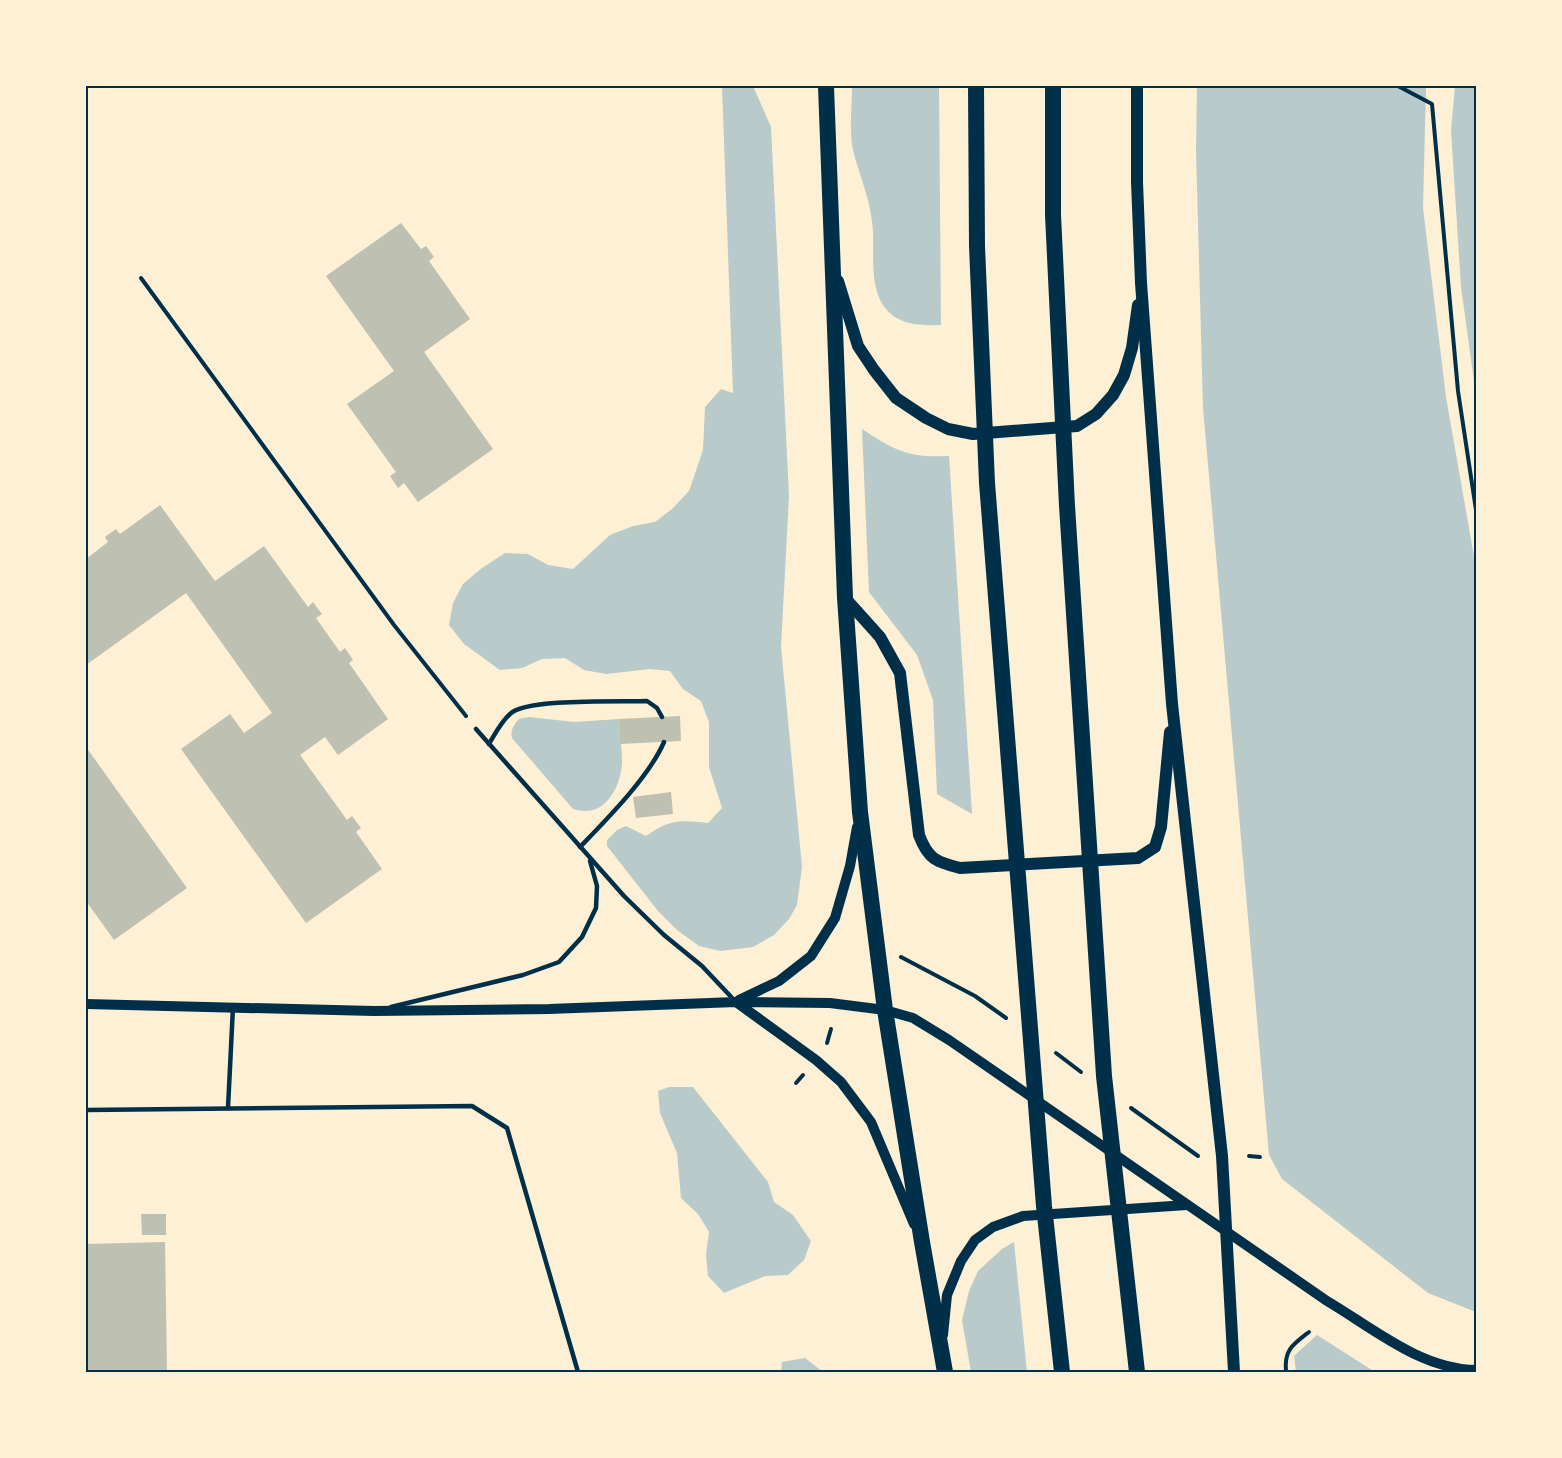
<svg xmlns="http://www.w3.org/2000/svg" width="1562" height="1458" viewBox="0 0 1562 1458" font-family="'Noto Sans',sans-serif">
  <rect width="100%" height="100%" fill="#fdf0d5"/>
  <g fill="#b9caca">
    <path d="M722,86H753L771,127L789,496L781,647L802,867L797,905L789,919L774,935L753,947L720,951L699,946L677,930L658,911L607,846V840L617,830L626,826L646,836C671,819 678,820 708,823L722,808L709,767V722L701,701L683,689L670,671L650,669L606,674L584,670L565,658L542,659L522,668L500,670L464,644L449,625L453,603L463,584L482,568L505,553L528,554L548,565L573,569L610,535L633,526L655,522L672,509L689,491L703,450L705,407L721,389L733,393Z"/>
    <path d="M852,86H939L941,325C922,326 899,325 886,309C867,285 876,250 872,221C869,196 859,174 853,150C849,132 852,105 852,86Z"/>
    <path d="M1197,86H1426L1423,208L1446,397L1476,568V1312L1428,1293L1282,1179L1269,1155L1203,408L1196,150Z"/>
    <path d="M1455,86H1476V396L1461,287L1451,130Z"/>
    <path d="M862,429C895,451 909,458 949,456L972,814L937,794L933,700L917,655L869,592Z"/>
    <path d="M529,717L574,722L619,719C619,733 622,747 622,761C622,778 613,802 596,809C589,812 579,811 573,809L512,738C510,730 514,725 519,719Z"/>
    <path d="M669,1087H693L768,1182L774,1202L793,1215L811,1241L804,1260L788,1275L765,1276L724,1293L708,1276L706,1254L709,1232L698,1214L681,1198L677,1153L660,1113L658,1091Z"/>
    <path d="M1014,1242L1027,1372H971L962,1320L969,1291L978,1271L1002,1249Z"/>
    <path d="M1317,1335L1375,1372H1296L1294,1356Z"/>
    <path d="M805,1358L823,1372H781L782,1362Z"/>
  </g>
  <g fill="#bec0b2">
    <path d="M401,223L421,249L426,246L434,257L429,261L470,319L424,352L493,449L418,502L404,483L398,488L390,476L396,472L347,404L394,371L326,276Z"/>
    <path d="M160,505L215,581L264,546L308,607L313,602L322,614L316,618L340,652L345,648L353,660L349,663L388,719L338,755L325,737L300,755L347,820L352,816L361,828L356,832L382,869L306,923L181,749L230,714L244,733L272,713L186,593L86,665V559L108,542L105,537L116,529L120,534Z"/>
    <path d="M680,716L681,741L620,744L619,719Z"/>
    <path d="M86,747L187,888L114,940L86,901Z"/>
    <path d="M671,792L673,814L636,818L633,797Z"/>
    <path d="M141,1214H166V1235H142Z"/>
    <path d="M165,1242L167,1372H86V1244Z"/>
  </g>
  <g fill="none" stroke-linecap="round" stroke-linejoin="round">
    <g stroke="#003049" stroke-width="4">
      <path d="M1398,86L1432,104L1458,391L1476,510"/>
      <path d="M141,278L394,625L466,716"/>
      <path d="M901,957L975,996L1006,1018"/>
      <path d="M827,1043L831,1029"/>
      <path d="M1056,1053L1081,1072"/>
      <path d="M796,1083L803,1075"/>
      <path d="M1131,1108L1198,1156"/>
      <path d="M1249,1156L1260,1157"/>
      <path d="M1286,1372C1284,1350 1292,1345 1309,1332"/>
    </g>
    <g stroke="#003049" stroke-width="4.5">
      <path d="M476,729L624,896L664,935L702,966L735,1001"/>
      <path d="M489,744C495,734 501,722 510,714C525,698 622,702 647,701L657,708L662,717"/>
      <path d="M580,847C606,820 649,777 664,742"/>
      <path d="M391,1007L523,975L559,962L582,937L596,908L597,886L590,861"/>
      <path d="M228,1108L233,1007"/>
      <path d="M86,1110L472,1106L507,1128L578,1372"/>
    </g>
    <g stroke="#003049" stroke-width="10">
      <path d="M739,1000L779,981L811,956L835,918L850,866L857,827"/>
      <path d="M736,1002L816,1060L841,1082L871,1122L914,1224"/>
      <path d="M86,1004L374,1011L549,1009L736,1002L830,1003L885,1010L913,1018L949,1040L1327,1301C1373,1328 1420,1369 1476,1370"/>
      <path d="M943,1335L947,1295L961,1261L975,1240L993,1227L1023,1216L1187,1205"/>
    </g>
    <g stroke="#003049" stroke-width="12">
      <path d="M1137,86V182L1141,283L1172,704L1222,1156L1234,1372"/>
      <path d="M838,281L858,346L874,370L896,398L926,418L948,429L973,434L1077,426L1096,414L1113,395L1124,375L1132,348L1138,305"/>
      <path d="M845,598L880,637L900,673L919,835C928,859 936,862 960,868L1138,858L1155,847L1161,827L1170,732"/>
    </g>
    <g stroke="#003049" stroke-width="16">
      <path d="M826,86L845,598L860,812L885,1010L922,1242L945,1372"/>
      <path d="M976,86L977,246L987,483L1044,1206L1062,1372"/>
      <path d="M1053,86V215L1067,506L1104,1076L1137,1372"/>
    </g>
  </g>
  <rect width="1562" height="1458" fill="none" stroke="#fdf0d5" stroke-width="174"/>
  <rect x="87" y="87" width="1388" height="1284" fill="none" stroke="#003049" stroke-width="2"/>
</svg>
